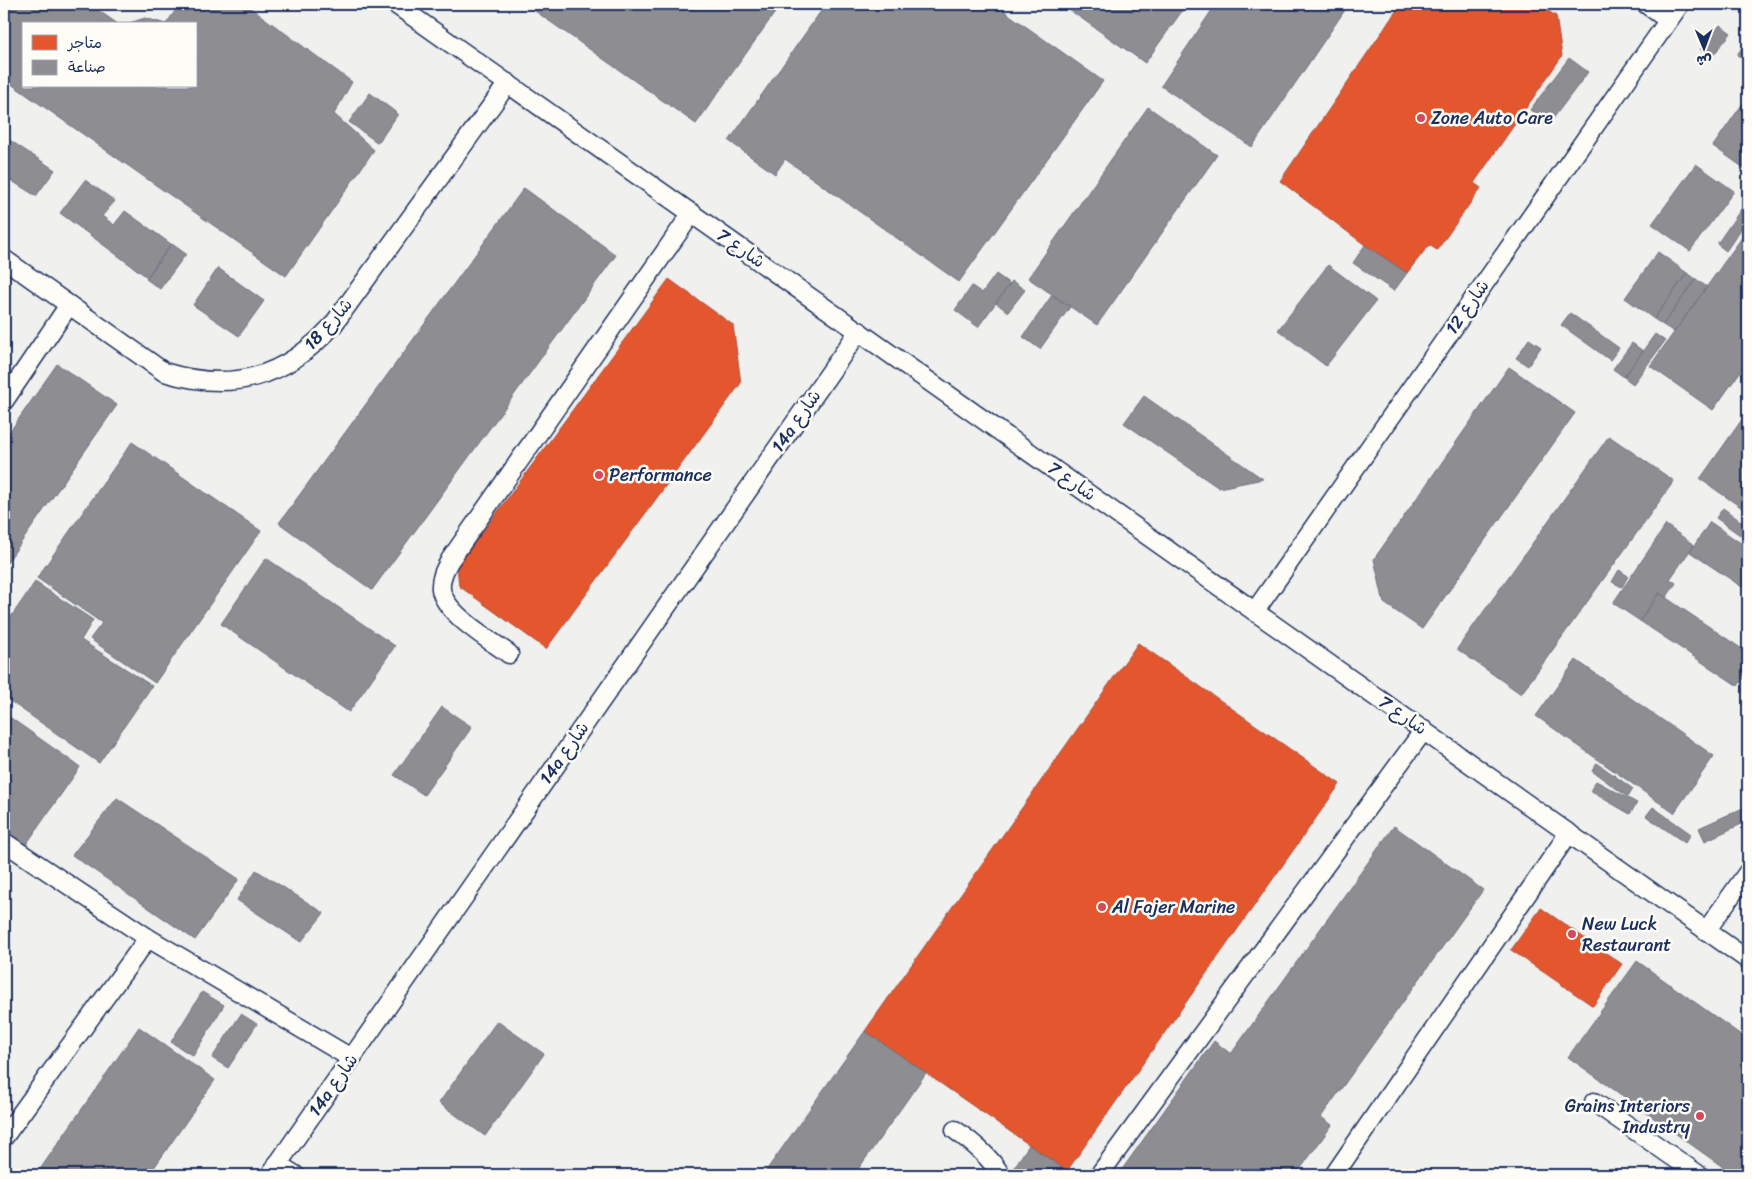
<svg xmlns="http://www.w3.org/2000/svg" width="1752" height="1179" viewBox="0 0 1752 1179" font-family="Sriracha,'Playpen Sans Arabic',sans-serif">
  <rect width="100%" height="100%" fill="#f0f0ee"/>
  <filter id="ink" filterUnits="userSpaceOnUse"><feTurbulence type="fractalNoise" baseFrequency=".02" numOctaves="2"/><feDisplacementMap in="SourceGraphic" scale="10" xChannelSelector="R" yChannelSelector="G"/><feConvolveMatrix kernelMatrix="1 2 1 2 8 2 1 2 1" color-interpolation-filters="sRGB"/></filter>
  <g filter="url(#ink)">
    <g fill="#e4572e" stroke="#a84b3c">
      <path d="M1401,4H1537L1556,16L1562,56L1474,183L1481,188L1437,250L1429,245L1407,273L1365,245L1280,181Z"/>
      <path d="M669,279L733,325L741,383L546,649L459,586L457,567Z"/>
      <path d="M1138,643L1340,784L1067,1171L865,1031Z"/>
      <path d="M1541,908L1622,964L1593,1006L1511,950Z"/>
    </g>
    <g fill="#8d8d92" stroke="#6b7182">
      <path d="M4,4H89L118,24H24V86H196V24H166L180,4H245L352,82L334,114L374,150L286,276L4,79Z"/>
      <path d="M525,4H781L696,124Z"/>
      <path d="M826,4H994L1103,81L959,282L785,159L775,174L729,141Z"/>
      <path d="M1061,4H1187L1145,63Z"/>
      <path d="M1216,4H1349L1252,147L1161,86Z"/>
      <path d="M145,18L166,24H126Z"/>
      <path d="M1720,25L1731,33L1711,58L1700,49Z"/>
      <path d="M1745,43L1748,45V62L1737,55Z"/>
      <path d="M1569,58L1588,72L1549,124L1530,110Z"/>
      <path d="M370,93L398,114L378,143L349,122Z"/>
      <path d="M1748,96V171L1713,146Z"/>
      <path d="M1148,107L1217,155L1097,325L1028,278Z"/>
      <path d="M5,137L55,170L36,196L4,176Z"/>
      <path d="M1696,164L1734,191L1690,251L1652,224Z"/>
      <path d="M85,180L115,201L102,216L114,225L125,211L171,244L147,277L60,213Z"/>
      <path d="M524,188L616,255L372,590L279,523Z"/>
      <path d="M1748,199V219L1726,251L1717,244Z"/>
      <path d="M1748,229V361L1713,410L1650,366Z"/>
      <path d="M172,244L186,254L160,289L146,279Z"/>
      <path d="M1365,245L1407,273L1394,291L1353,263Z"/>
      <path d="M1658,252L1687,273L1654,319L1625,298Z"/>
      <path d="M1328,265L1376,301L1326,366L1278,330Z"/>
      <path d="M218,268L264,301L239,336L193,305Z"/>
      <path d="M1687,273L1696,279L1663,325L1654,319Z"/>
      <path d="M996,274L1010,284L978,327L955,310L972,286L982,293Z"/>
      <path d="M1696,279L1707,287L1674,332L1663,325Z"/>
      <path d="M1012,281L1025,290L1008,312L996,303Z"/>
      <path d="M1052,295L1070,307L1040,349L1023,337Z"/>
      <path d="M1570,313L1619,348L1610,360L1561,325Z"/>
      <path d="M1655,334L1665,341L1633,384L1624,377Z"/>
      <path d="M1529,339L1541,347L1528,366L1516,358Z"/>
      <path d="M1632,343L1643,351L1624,377L1613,369Z"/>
      <path d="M57,364L117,405L4,567V440Z"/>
      <path d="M1509,367L1575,413L1422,629L1384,603L1374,559Z"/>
      <path d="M1144,396L1263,479L1219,488L1124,423Z"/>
      <path d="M1748,411V512L1700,479Z"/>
      <path d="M1609,436L1674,481L1521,694L1457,649Z"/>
      <path d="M132,442L261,531L155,683L90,639L102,623L37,578Z"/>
      <path d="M1723,508L1747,526L1740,535L1716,518Z"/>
      <path d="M1710,522L1748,548V591L1690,552Z"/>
      <path d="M1666,525L1694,545L1670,579L1676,583L1666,598L1659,593L1640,621L1613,603Z"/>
      <path d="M266,558L395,646L349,712L221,624Z"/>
      <path d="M1619,570L1628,576L1622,587L1612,582Z"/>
      <path d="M35,582L93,620L81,640L152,686L99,763L4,697V627Z"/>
      <path d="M1659,593L1748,653V671L1738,686L1640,621Z"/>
      <path d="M1576,660L1714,756L1674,813L1536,716Z"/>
      <path d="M442,707L472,727L424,795L394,775Z"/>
      <path d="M8,716L80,767L23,849L4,836V722Z"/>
      <path d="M1597,763L1633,789L1628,797L1592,771Z"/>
      <path d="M1596,781L1637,803L1630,814L1590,791Z"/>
      <path d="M117,798L239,879L195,940L72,855Z"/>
      <path d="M1653,807L1691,834L1685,843L1646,816Z"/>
      <path d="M1743,808L1748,821L1705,841L1699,828Z"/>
      <path d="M1394,826L1483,890L1321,1117L1332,1125L1296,1175H1118L1214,1041L1231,1054Z"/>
      <path d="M256,870L324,913L301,942L237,900Z"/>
      <path d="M4,925L9,929L4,937Z"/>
      <path d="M1637,961L1748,1040V1175H1734L1568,1057Z"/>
      <path d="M202,992L224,1005L193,1056L171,1042Z"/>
      <path d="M241,1014L257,1024L228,1068L212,1058Z"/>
      <path d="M497,1021L544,1054L485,1136L439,1103Z"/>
      <path d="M139,1027L215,1080L149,1175H36Z"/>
      <path d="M865,1031L926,1073L854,1175H763Z"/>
      <path d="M1029,1145L1067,1171L1065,1175H1009Z"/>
    </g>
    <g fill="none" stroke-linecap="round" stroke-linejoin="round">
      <g stroke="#1b2f5e" stroke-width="21">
        <g id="lane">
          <path d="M395,4L1748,960"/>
          <path d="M1646,4L1668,20"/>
          <path d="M4,259L164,372C232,393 285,378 333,325L508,83"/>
          <path d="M4,401L69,305"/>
          <path d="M1255,611L1680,4"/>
          <path d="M509,654C490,640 444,613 441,589C440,578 445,569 450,560L692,213"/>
          <path d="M4,842L148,938L351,1058"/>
          <path d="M1706,931L1748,872"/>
          <path d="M1594,1102L1699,1175"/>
          <path d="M955,1130C973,1143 989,1156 1001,1175"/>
          <path d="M4,1137L148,938"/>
          <path d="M277,1164L295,1175"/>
          <path d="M270,1175L859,331"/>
          <path d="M1099,1175L1424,730"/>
          <path d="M1334,1175L1569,833"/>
        </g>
      </g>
      <use href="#lane" stroke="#fdfcf7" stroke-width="18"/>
    </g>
  </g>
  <g fill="#d1495b" stroke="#fdfcf7" stroke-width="2">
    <circle cx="1421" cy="118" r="5"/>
    <circle cx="599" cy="475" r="5"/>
    <circle cx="1102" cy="907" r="5"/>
    <circle cx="1572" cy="934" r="5"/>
    <circle cx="1700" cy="1116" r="5"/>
  </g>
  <g text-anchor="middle" stroke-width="5" stroke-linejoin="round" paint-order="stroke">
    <g font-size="18" fill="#1b2f5e" stroke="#fdfcf7" text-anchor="start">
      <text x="1431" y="124">Zone Auto Care</text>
      <text x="609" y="481">Performance</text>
      <text x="1112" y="913">Al Fajer Marine</text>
      <text x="1582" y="930">New Luck<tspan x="1582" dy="21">Restaurant</tspan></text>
      <text x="1690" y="1112" text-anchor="end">Grains Interiors<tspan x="1690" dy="21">Industry</tspan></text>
    </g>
    <g font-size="18" fill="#1b2f5e" stroke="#fdfcf7">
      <text transform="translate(741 248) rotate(35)" y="6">شارع 7</text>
      <text transform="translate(1467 307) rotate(-55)" y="6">شارع 12</text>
      <text transform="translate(328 324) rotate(-48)" y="6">شارع 18</text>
      <text transform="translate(796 421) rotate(-55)" y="6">14a شارع</text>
      <text transform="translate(1072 481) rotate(35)" y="6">شارع 7</text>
      <text transform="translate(1403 715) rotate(35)" y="6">شارع 7</text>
      <text transform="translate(564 753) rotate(-55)" y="6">14a شارع</text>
      <text transform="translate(333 1085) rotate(-55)" y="6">14a شارع</text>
    </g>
  </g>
  <rect width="1752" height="1179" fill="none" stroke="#fdfcf7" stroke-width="20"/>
  <rect x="10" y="10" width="1732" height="1159" fill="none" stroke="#1b2f5e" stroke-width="2" filter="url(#ink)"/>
  <rect x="22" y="22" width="175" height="65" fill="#fdfcf7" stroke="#a3aaba"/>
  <rect x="32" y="35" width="25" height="15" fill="#e4572e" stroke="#a3aaba"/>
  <text x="68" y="48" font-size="15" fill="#1b2f5e">متاجر</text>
  <rect x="32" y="60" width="25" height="15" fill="#8d8d92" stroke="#a3aaba"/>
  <text x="68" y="72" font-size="15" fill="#1b2f5e">صناعة</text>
  <g transform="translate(1704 48) rotate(179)" stroke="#fdfcf7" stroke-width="4" paint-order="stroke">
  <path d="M0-4L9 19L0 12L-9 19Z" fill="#1b2f5e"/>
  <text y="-8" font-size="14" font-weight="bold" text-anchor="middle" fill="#1b2f5e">ش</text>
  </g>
</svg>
